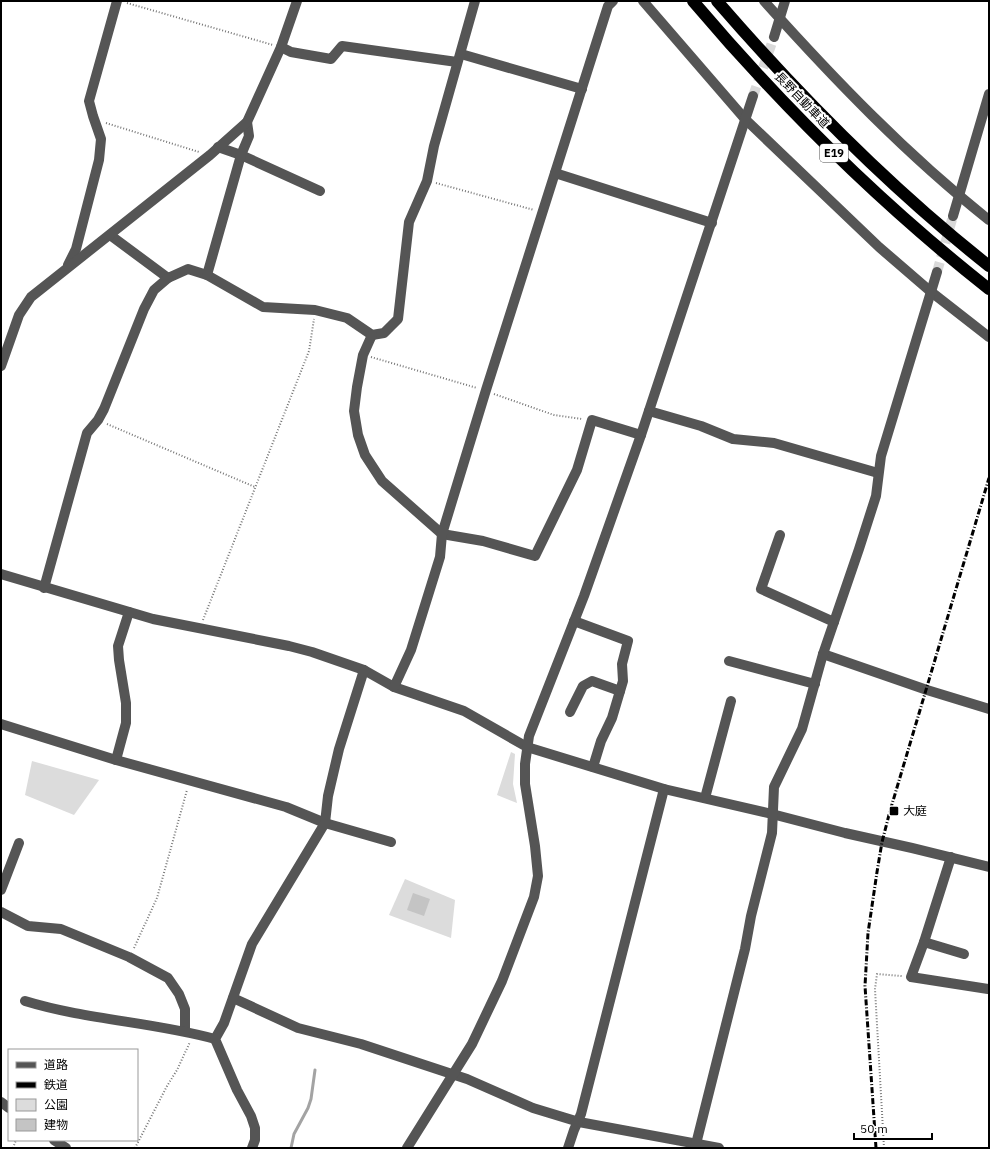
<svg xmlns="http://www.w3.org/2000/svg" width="990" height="1149" viewBox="0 0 990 1149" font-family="'IBM Plex Sans','Noto Sans JP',sans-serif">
  <rect width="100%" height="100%" fill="#fff"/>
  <g fill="#dcdcdc">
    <path d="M511,752L515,754L513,784L517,803L497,795Z"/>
    <path d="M32,761L99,780L74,815L25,795Z"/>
    <path d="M405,879L455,900L451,938L389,915Z"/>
  </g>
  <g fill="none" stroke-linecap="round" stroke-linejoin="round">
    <path stroke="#a3a3a3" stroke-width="3" d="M291,1148L294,1134L308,1108L311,1099L315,1070"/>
  </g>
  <path fill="#c4c4c4" d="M413,893L430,899L424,916L407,910Z"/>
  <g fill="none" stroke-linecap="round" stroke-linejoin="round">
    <g stroke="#d9d9d9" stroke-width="10" stroke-dasharray="10 5" stroke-linecap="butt">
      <path d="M753,96L774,37"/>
      <path d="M937,272L953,216"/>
    </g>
    <g stroke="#777" stroke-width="2" stroke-dasharray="1 2" stroke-linecap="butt">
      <path d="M127,3L273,45"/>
      <path d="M106,123L199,152"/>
      <path d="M436,183L534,210"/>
      <path d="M371,357L477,388"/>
      <path d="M494,394L554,415L582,419"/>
      <path d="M107,424L255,487"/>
      <path d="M203,620L309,351L314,319"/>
      <path d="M134,948L157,898L187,790"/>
      <path d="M13,1148L16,1140"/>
      <path d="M135,1148L167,1086L177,1070L190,1042"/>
      <path d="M884,1148L875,989L877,974L902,976"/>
    </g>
    <g stroke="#555" stroke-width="10">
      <path d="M643,1L745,119L879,247L930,291L989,337"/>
      <path d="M764,1C834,79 907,155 989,220"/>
      <path d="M774,37L785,1"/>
      <path d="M281,47L291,52L331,59L342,46L457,62"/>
      <path d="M461,54L582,89"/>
      <path d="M218,147L241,155L320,191"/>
      <path d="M555,173L712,223"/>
      <path d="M953,216L989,94"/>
      <path d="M110,235L168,278L188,269L207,275L263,307L315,310L347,318L372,335L384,333L398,319L409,222L427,181L434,146L475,1"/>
      <path d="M68,265L76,249L99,160L101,139L93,116L89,101L117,1"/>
      <path d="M207,275L241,155L249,136L247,122"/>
      <path d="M372,335L363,355L357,387L354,411L358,435L365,455L382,481L442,534L483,541L535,556L577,470L592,420L641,435"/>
      <path d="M1,366L19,315L31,297L210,155L247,122L281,47L297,1"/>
      <path d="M649,411L701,426L733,439L774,443L878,473"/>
      <path d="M780,535L761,589L834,622"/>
      <path d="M1,574L153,619L289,646L312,652L364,670L394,687L464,711L527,747L664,789L772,814L845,833L912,848L989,867"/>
      <path d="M44,588L87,433L98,420L104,409L144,309L154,290L168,278"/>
      <path d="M574,621L628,641L622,664L623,681L612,718L601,741L593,767"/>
      <path d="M823,654L927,690L989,709"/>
      <path d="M729,661L815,684"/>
      <path d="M394,687L411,650L440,557L442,534L486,390L608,6L613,1"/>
      <path d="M570,712L583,686L592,681L620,691"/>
      <path d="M1,724L116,760L286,807L325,823L391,842"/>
      <path d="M116,760L126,723V703L119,660L118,646L129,612"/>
      <path d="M705,798L731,701"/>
      <path d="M951,857L924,942L964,954"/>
      <path d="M1,890L19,843"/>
      <path d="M1,912L28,926L61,929L129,957L168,978L179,994L185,1009V1031"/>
      <path d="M924,942L911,977L988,989"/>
      <path d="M233,998L298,1028L361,1044L467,1079L533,1108L579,1122L719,1148"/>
      <path d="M25,1001C87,1020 153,1022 215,1039"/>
      <path d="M1,1102L9,1108"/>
      <path d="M54,1140L66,1148"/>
      <path d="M252,1148L255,1140V1128L251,1116L237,1090L215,1039L224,1023L252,944L325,823L328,796L339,749L364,670"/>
      <path d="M407,1148L472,1044L502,981L534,897L538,876L535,846L525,784V764L529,736L584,596L641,435L753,96"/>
      <path d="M568,1148L574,1130L581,1114L664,789"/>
      <path d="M695,1148L745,949L751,916L772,833L774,787L802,729L823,654L859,549L876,496L881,456L937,272"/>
    </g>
    <g stroke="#000" stroke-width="12">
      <path d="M693,1C782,106 881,204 989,289"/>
      <path d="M717,1C801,98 889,187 989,266"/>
    </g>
    <path stroke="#000" stroke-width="3" stroke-dasharray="6 2 1 2" stroke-linecap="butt" d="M876,1148L865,986L868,933L877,872L882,842L890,811L989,478"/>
  </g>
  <rect fill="#000" stroke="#fff" stroke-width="1.5" x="889" y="806" width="10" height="10" rx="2"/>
  <g text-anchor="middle" stroke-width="4" stroke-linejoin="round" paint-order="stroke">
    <rect fill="#fff" stroke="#4c4c4c" stroke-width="1" x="820" y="144" width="28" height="18" rx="3"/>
    <g font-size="11" font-weight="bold" fill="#000">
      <text x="834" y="157">E19</text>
    </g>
    <g font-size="12" fill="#000" stroke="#fff">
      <text transform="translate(802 100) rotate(46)" y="4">長野自動車道</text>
    </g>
    <g font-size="12" fill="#000" stroke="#fff" text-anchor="start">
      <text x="903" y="815">大庭</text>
    </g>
  </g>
  <rect width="990" height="1149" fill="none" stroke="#000000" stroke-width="4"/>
  <rect x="8" y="1049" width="130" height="92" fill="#ffffff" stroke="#999999"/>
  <rect x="16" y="1062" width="20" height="6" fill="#555555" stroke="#999999"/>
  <text x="44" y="1069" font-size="12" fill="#000000">道路</text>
  <rect x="16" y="1082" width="20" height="6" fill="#000000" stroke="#999999"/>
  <text x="44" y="1089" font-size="12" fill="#000000">鉄道</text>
  <rect x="16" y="1099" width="20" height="12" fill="#dcdcdc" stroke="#999999"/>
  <text x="44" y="1109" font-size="12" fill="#000000">公園</text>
  <rect x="16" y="1119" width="20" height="12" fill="#c4c4c4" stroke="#999999"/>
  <text x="44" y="1129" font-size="12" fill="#000000">建物</text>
  <path d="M854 1133v6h78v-6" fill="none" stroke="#000000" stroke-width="2"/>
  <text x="860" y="1133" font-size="12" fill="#000000" stroke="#ffffff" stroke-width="3" paint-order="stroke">50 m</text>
</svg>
